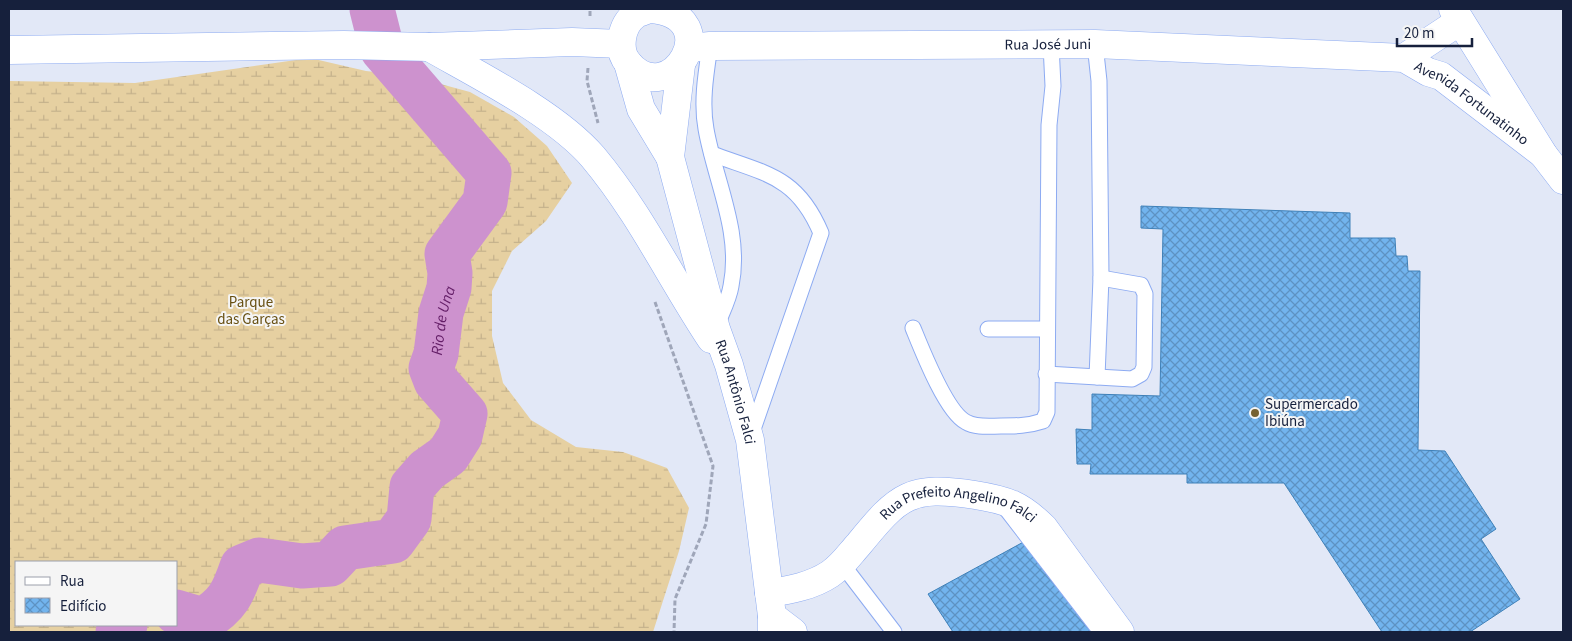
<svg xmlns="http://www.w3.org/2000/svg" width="1572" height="641" viewBox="0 0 1572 641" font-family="'Source Sans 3',sans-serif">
  <defs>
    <pattern id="wetland-marsh" width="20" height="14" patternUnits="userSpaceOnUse" patternTransform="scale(1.25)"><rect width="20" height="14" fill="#e6d0a1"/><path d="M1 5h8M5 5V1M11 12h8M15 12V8" fill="none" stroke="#c5b28c"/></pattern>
    <pattern id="building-cross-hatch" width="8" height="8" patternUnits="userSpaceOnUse" patternTransform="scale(1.25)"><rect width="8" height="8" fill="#72b4ee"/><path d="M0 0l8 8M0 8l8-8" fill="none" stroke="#5d92c2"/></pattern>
  </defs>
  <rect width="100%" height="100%" fill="#e2e8f7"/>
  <path fill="url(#wetland-marsh)" fill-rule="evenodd" d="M310,58L366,71L411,76L470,92L514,117L547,146L572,183L546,221L512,251L492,291V336L503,383L531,420L576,447L623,452L667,468L689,508L679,551L653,632H9V81L135,83ZM16,562H176V625H16Z"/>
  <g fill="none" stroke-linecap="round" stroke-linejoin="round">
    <g stroke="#cd92ce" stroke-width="45">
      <path id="s1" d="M176,612L203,620C228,605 233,593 242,567L259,560L302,566L330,564L345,548L393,541L409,519L412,487L427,470L448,455L460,436L465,414L436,381L431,368L436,354L441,313L449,288L450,273L447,254L485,202L489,173L382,49L372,9"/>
      <path d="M118,632L125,625"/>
    </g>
  </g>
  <g fill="url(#building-cross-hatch)" stroke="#3e80b8">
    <path d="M1141,206L1350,213V238H1395L1396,256H1407L1408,271H1420L1418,450L1445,451L1496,529L1481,539L1520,599L1470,632H1382L1284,483H1187V474H1090L1091,464H1077L1076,429L1092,430V394L1160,396L1163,229L1141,228Z"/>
    <path d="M1029,539L1095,632H953L928,594Z"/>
  </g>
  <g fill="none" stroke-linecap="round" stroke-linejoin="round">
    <g stroke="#8dabf2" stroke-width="17">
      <g id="lane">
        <path d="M1095,44L1099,81L1101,278L1097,377"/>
        <path d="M710,46C706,73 701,102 706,129C715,181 742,232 731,286C729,299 722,312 717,325"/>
        <path d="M712,154C766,174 797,176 821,233L751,435"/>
        <path d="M913,328C922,350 946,412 966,422C976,428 990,426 1001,426C1015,426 1028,426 1043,421L1047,412L1049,125L1053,86L1051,45"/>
        <path d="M988,329H1046"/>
        <path d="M1046,374L1132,379L1141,374L1144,367L1145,294L1141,285L1101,278"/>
        <path d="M1004,506L1101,632"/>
        <path d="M842,564L894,632"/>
      </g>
    </g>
    <g stroke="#8dabf2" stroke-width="29">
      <g id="street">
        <path d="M1453,9L1543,154L1563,180"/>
        <path id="s2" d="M690,48L710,46L1095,44L1404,58L1428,72L1441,76L1543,154"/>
        <path d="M1404,58L1460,21"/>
        <path id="s3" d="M769,593C790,590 812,586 830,574C842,566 850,554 859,544C899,495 910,485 975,495C1007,500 1021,505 1044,528L1120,632"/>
      </g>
    </g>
    <g stroke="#8dabf2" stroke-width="29">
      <g id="secondary">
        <path d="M9,50L344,45L429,47L572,42L621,44"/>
        <path d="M772,616L793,632"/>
      </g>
    </g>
    <g stroke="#8dabf2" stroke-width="29">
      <g id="primary">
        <path d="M649,9C645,11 639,12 635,15C621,25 617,50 628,63C670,113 729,16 651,9"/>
        <path d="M429,47C478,75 556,114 593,157C640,213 671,279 711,339"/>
        <path id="s4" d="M628,63L641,109L670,157L716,329L729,365L750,440L772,616V632"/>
        <path d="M670,157L681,65"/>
      </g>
    </g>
    <g stroke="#9fa6b9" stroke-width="3" stroke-dasharray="5 2.5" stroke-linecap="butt">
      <path d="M590,16V9"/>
      <path d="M588,68L587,81L598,123"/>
      <path d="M655,302L713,466L706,524L675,599L674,632"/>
    </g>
    <use href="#lane" stroke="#fff" stroke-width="15"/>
    <use href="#street" stroke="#fff" stroke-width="28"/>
    <use href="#secondary" stroke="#fff" stroke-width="28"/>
    <use href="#primary" stroke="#fff" stroke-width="28"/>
  </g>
  <circle fill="#766130" stroke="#f5f5f5" stroke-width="2" cx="1255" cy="413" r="5"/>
  <g text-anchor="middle" stroke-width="4" stroke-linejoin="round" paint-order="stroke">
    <g font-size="15" fill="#16203c" stroke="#f5f5f5">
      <text dy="5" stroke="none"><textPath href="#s2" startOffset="358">Rua José Juni</textPath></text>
      <text dy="5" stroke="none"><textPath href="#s2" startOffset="796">Avenida Fortunatinho</textPath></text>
      <text dy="5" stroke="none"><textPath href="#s4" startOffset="348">Rua Antônio Falci</textPath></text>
      <text dy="5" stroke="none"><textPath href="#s3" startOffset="225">Rua Prefeito Angelino Falci</textPath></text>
    </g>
    <g font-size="15" fill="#685012" stroke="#f5f5f5">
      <text x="251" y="307">Parque<tspan x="251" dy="17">das Garças</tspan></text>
    </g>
    <g font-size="15" fill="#16203c" stroke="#f5f5f5" text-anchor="start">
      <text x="1265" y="409">Supermercado<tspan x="1265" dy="17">Ibiúna</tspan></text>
    </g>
    <g font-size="16" font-style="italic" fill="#631d66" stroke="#f5f5f5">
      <text dy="6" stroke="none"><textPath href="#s1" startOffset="516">Rio de Una</textPath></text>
    </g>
  </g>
  <rect width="1572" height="641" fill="none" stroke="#16203c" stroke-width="20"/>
  <rect x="15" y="561" width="162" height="65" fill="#f5f5f5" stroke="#9ca0ab"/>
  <rect x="25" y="577" width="25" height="8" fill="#ffffff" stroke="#9ca0ab"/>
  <text x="60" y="586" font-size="15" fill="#16203c">Rua</text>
  <rect x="25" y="598" width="25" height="15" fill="url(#building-cross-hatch)" stroke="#9ca0ab"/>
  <text x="60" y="611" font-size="15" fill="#16203c">Edifício</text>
  <path d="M1397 38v8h75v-8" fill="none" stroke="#16203c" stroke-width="2.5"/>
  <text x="1404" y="38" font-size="15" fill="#16203c" stroke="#f5f5f5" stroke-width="4" paint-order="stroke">20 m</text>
</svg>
